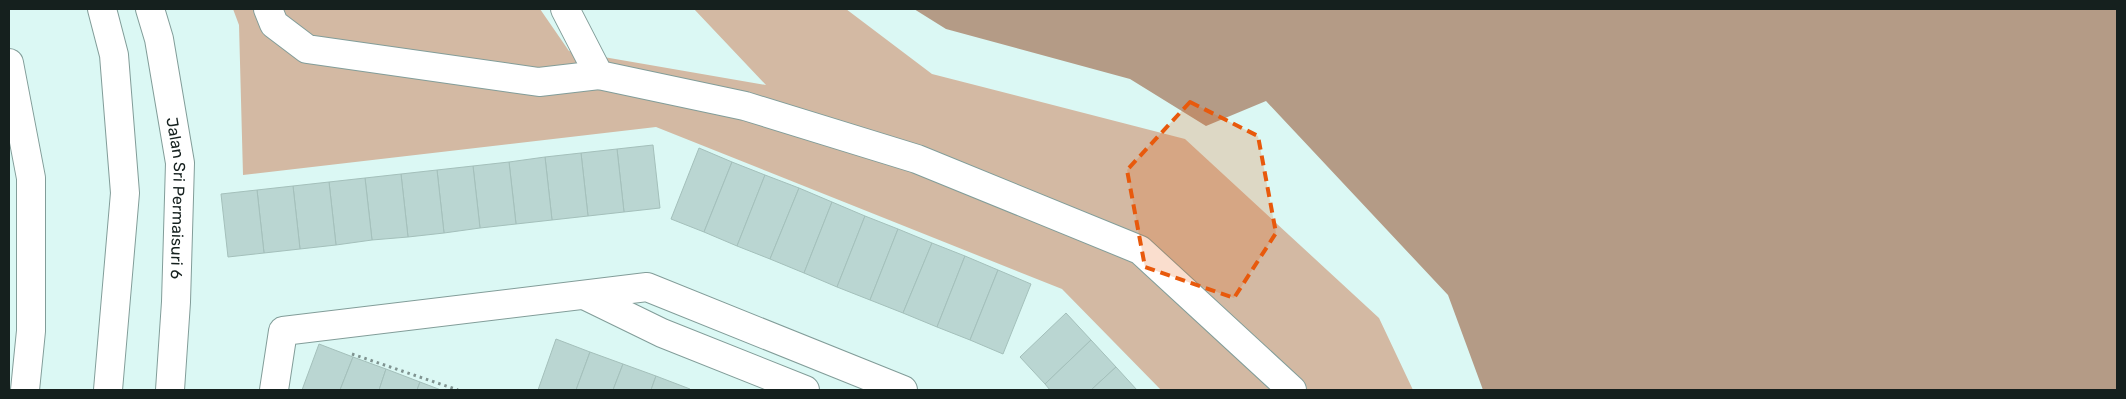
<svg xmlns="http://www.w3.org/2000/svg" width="2126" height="399" viewBox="0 0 2126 399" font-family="Rubik,sans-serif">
  <rect width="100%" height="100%" fill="#dbf8f4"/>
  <path fill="#d3b9a3" d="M233,9H540L569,51L766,85L694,9H846L932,74L1185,139L1379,318L1413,390H1161L1062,289L656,127L243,175L239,25Z"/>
  <path fill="#b49b86" d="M914,9H2117V390H1483L1448,295L1266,101L1206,126L1130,79L946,29Z"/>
  <g fill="#bad6d2" stroke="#a4c0bb">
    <path d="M653,145L660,208L624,212L617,149Z"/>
    <path d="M699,148L732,162L704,232L671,219Z"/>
    <path d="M617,149L624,212L588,216L581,153Z"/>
    <path d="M581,153L588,216L552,220L545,157Z"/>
    <path d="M545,157L552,220L516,224L509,162Z"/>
    <path d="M509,162L516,224L480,228L473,166Z"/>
    <path d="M732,162L765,175L737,246L704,232Z"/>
    <path d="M473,166L480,228L444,233L437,170Z"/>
    <path d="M437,170L444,233L408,237L401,174Z"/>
    <path d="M401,174L408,237L372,240L365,178Z"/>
    <path d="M765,175L799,188L770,259L737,246Z"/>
    <path d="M365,178L372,240L336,245L329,182Z"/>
    <path d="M329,182L336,245L300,249L293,186Z"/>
    <path d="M293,186L300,249L264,253L257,190Z"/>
    <path d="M799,188L832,202L804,273L770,259Z"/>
    <path d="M257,190L264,253L228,257L221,194Z"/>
    <path d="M832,202L865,216L837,287L804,273Z"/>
    <path d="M865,216L898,229L870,300L837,287Z"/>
    <path d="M898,229L932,243L903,313L870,300Z"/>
    <path d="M932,243L965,256L937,327L903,313Z"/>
    <path d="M965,256L998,270L970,340L937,327Z"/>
    <path d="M998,270L1031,284L1003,354L970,340Z"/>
    <path d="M1066,313L1091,340L1045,384L1020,357Z"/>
    <path d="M556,339L590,352L576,390H538Z"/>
    <path d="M1091,340L1116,367L1091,390H1050L1045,384Z"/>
    <path d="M319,344L353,357L340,390H302Z"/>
    <path d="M590,352L623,364L613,390H576Z"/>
    <path d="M353,357L386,369L379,390H340Z"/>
    <path d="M623,364L656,376L651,390H613Z"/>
    <path d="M1116,367L1137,390H1091Z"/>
    <path d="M386,369L420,382L417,390H379Z"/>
    <path d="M656,376L690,389L689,390H651Z"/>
    <path d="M420,382L441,390H417Z"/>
  </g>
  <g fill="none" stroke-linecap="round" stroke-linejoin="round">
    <g stroke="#829d99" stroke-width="30">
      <g id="minor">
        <path d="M102,9L114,55L125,193L108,390"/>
        <path id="s1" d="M150,9L159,39L180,163L176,302L170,390"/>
        <path d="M268,9L274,24L307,49L539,82L599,75"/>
        <path d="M565,9L599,75L745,106L917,159L1140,250L1292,390"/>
        <path d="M9,63L31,178V331L25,390"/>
        <path d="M584,295L662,333L805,390"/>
        <path d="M274,390L283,331L647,287L903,390"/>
      </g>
    </g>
    <path stroke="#7f9390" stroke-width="3" stroke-dasharray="2.5 4" stroke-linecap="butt" d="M352,354L458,390"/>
    <use href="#minor" stroke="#fff" stroke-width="28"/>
  </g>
  <path fill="#e8590c" fill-opacity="0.2" stroke="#e8590c" stroke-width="4" stroke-dasharray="10 6" stroke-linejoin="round" d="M1190,102L1258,136L1276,233L1234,298L1145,267L1127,170Z"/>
  <g text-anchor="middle" stroke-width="4.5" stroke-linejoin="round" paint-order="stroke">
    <g font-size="16" fill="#15201e" stroke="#dbf8f4">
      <text dy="6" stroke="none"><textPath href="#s1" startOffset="192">Jalan Sri Permaisuri 6</textPath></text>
    </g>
  </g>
  <rect width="2126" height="399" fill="none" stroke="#15201e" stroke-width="20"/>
</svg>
